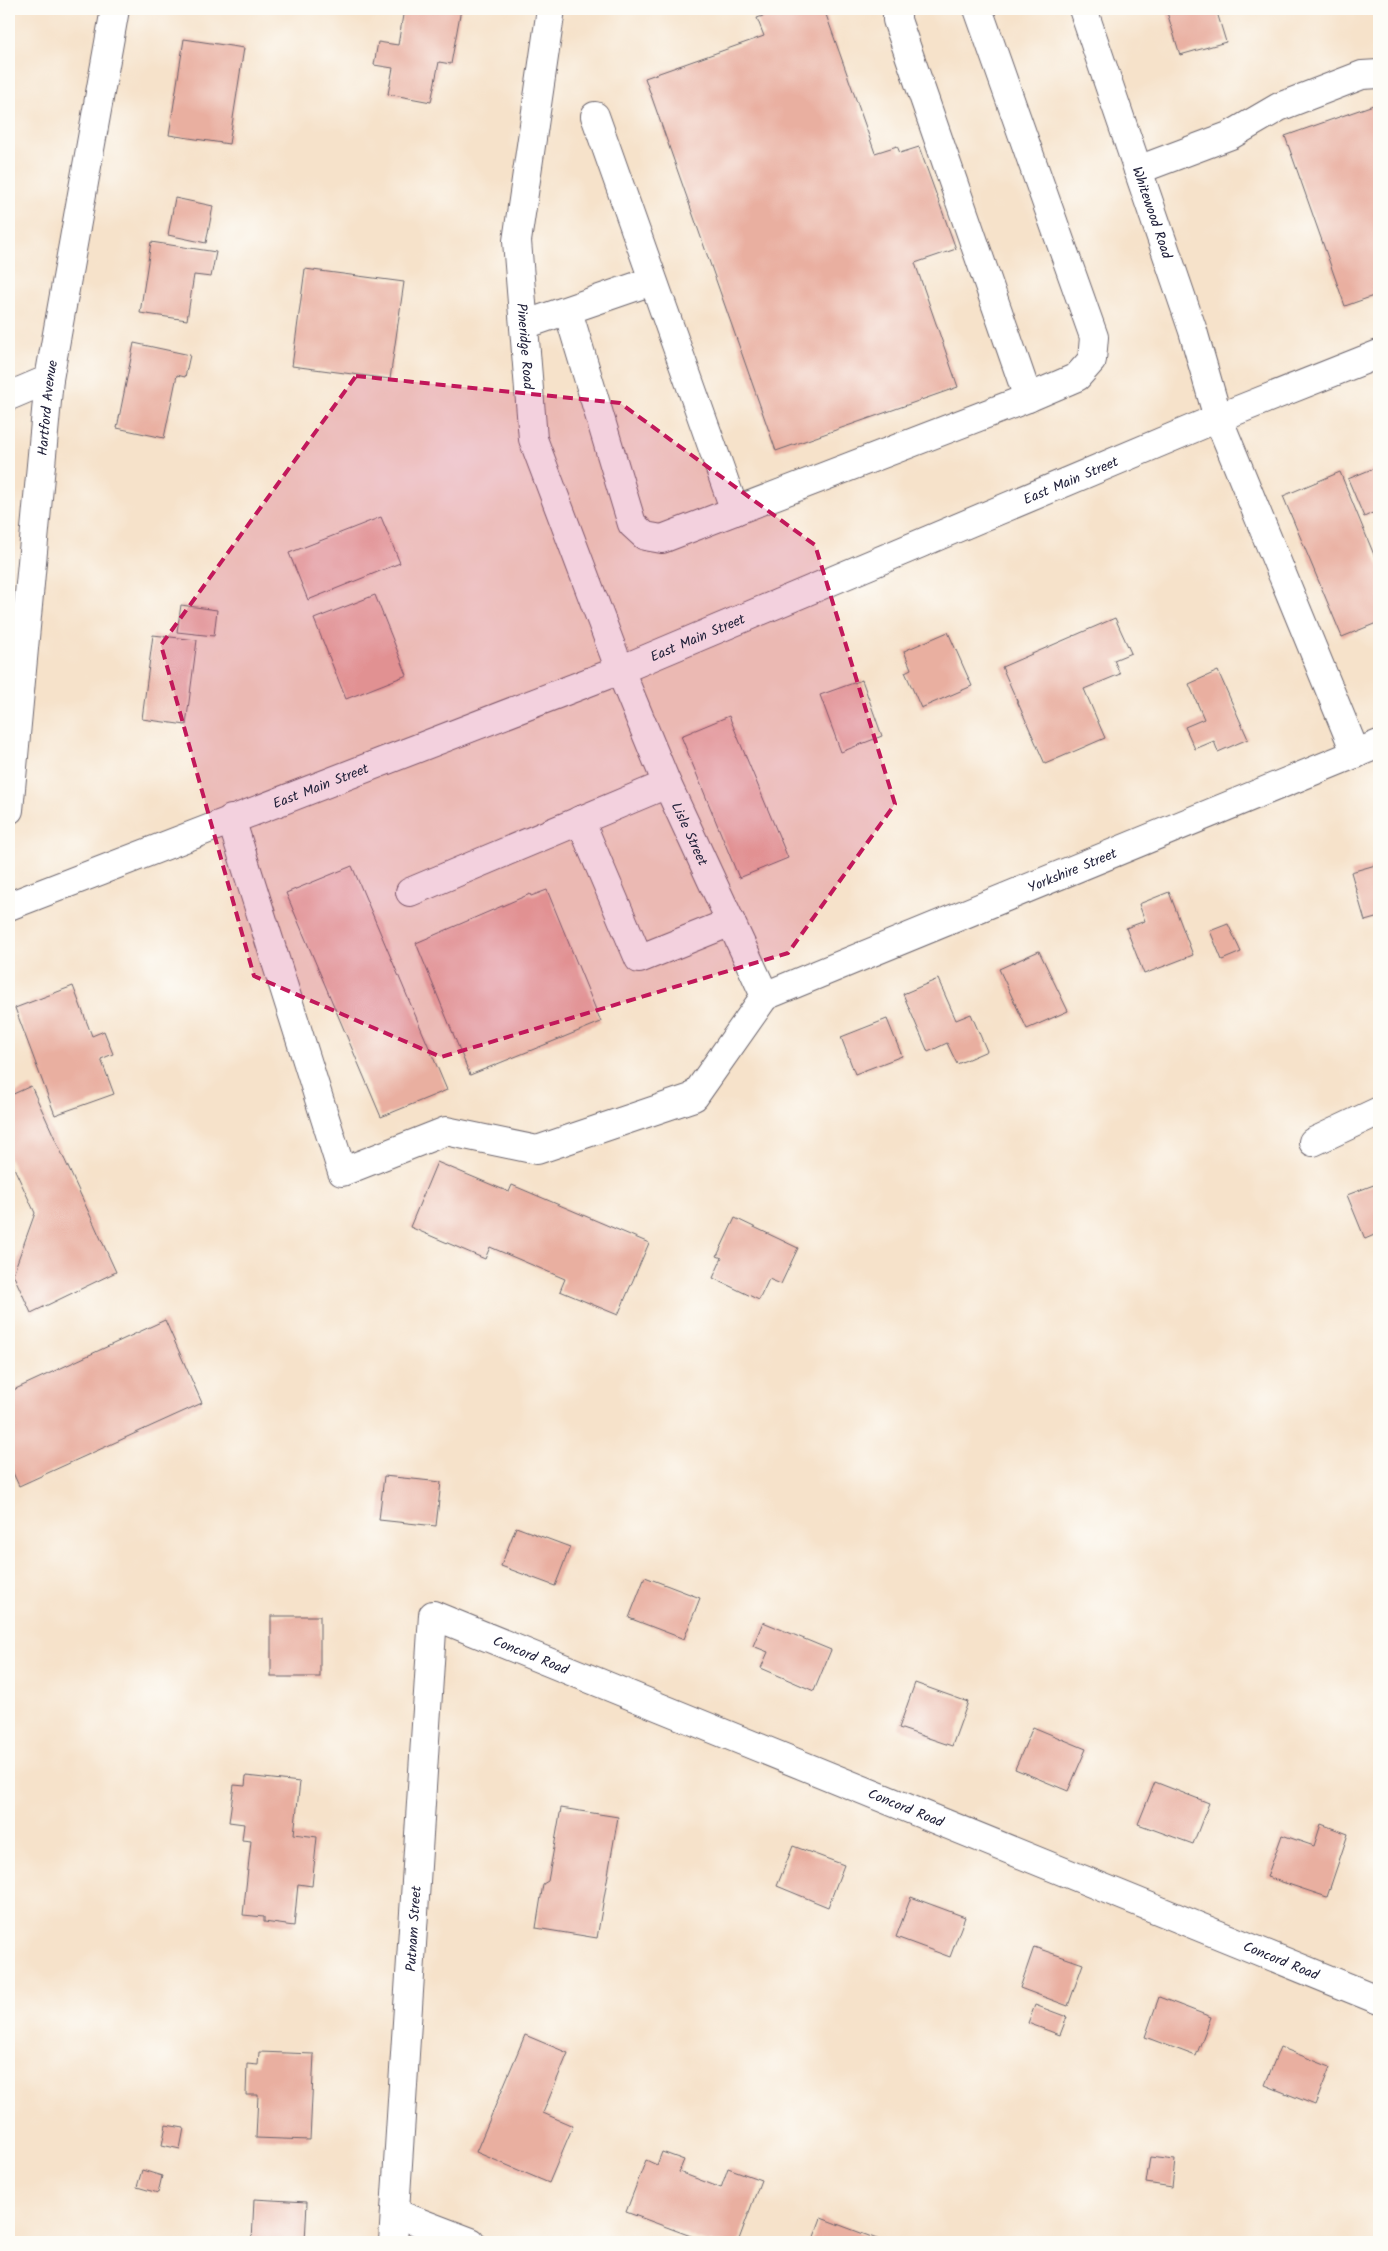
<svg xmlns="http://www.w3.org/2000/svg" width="1388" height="2251" viewBox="0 0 1388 2251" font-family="Kalam,sans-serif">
  <rect width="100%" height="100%" fill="#fdfcf7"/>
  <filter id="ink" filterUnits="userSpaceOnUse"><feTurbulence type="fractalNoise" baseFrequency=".02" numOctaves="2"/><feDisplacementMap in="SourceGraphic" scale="10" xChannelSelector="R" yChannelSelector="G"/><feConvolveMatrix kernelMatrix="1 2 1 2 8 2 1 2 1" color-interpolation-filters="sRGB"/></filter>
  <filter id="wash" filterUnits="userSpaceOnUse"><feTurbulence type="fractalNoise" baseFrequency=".0096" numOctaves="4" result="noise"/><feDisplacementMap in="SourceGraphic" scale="20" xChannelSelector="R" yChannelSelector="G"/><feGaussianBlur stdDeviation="1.12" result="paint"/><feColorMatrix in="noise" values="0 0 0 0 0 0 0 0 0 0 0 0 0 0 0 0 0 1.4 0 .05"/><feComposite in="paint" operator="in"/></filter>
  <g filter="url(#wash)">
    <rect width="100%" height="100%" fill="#f6e2ca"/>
    <g id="blocks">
      <g fill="#e9afa0">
        <path d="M404,9H461L451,64L439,62L431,102L388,94L393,68L374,65L378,42L398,45Z"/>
        <path d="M783,9H824L875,153L897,146L900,153L919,147L956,249L915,263L958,387L776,451L645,78L764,36L757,18Z"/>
        <path d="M1166,9H1216L1226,42L1180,55Z"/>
        <path d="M184,39L244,48L229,144L169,135Z"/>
        <path d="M1379,103V294L1345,306L1285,136Z"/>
        <path d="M175,198L213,206L206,243L168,235Z"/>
        <path d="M151,242L216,252L211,277L194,275L187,320L140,313Z"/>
        <path d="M305,269L404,282L390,379L292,366Z"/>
        <path d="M134,343L190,355L185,377L177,375L164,438L117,428Z"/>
        <path d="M1379,466V510L1364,517L1348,479Z"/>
        <path d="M1340,472L1379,567V622L1342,637L1283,496Z"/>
        <path d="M381,517L400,563L308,600L289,553Z"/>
        <path d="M375,595L407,675L346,699L314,619Z"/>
        <path d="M181,605L217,610L214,636L177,632Z"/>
        <path d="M1115,618L1131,653L1114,660L1120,674L1084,689L1105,738L1045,764L1002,667Z"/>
        <path d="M948,632L972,686L921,708L905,672L911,669L904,651Z"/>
        <path d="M153,635L197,640L186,725L142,719Z"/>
        <path d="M1218,671L1248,739L1218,752L1214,741L1195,749L1185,727L1204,719L1189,684Z"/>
        <path d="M862,680L882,736L841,752L820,695Z"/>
        <path d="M729,716L788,858L739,878L681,736Z"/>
        <path d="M1379,864V917L1365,921L1351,872Z"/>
        <path d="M352,866L447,1090L381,1117L286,893Z"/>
        <path d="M547,890L601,1022L470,1075L416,943L530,894L531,896Z"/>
        <path d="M1169,892L1193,955L1144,974L1126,928L1145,921L1139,904Z"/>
        <path d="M1228,924L1241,952L1222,960L1210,931Z"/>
        <path d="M1039,951L1068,1011L1027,1029L999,969Z"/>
        <path d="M938,979L956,1020L971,1014L987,1051L957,1064L947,1043L928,1052L903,994Z"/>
        <path d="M73,986L92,1036L104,1031L113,1054L101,1059L114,1094L55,1115L15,1008Z"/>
        <path d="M887,1019L902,1056L855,1074L841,1037Z"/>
        <path d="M31,1086L116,1272L31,1313L13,1274L35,1213L9,1157V1096Z"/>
        <path d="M437,1162L509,1192L512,1185L649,1243L618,1315L560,1291L565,1279L490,1247L485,1259L410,1227Z"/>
        <path d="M1379,1183V1233L1365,1239L1347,1195Z"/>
        <path d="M735,1218L798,1248L781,1284L769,1279L759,1300L713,1278L722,1258L717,1256Z"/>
        <path d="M165,1320L202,1403L19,1486L9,1464V1392Z"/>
        <path d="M384,1476L441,1482L436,1526L379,1520Z"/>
        <path d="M516,1527L570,1547L555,1586L501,1566Z"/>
        <path d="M645,1577L700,1598L684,1639L629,1618Z"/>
        <rect x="271" y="1616" width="49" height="61"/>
        <path d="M763,1622L831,1650L814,1691L761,1668L768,1652L753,1646Z"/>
        <path d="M915,1683L968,1702L952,1746L899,1728Z"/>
        <path d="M1033,1727L1086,1749L1068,1791L1015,1769Z"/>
        <path d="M246,1776L300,1782L294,1834L317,1837L312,1886L298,1884L294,1926L264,1922V1917L243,1915L251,1841L242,1840L244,1824L229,1822L234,1785L245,1786Z"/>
        <path d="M1155,1782L1209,1803L1193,1844L1138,1824Z"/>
        <path d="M561,1808L618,1817L597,1938L536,1928L543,1884L548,1881Z"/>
        <path d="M1321,1824L1348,1834L1327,1897L1267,1877L1282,1835L1314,1846Z"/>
        <path d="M793,1846L844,1865L828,1907L777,1886Z"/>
        <path d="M911,1897L965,1917L950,1957L896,1937Z"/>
        <path d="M1034,1947L1083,1964L1068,2006L1020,1988Z"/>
        <path d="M1159,1997L1211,2017L1196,2056L1145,2037Z"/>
        <path d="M1035,2005L1067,2017L1060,2035L1028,2023Z"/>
        <path d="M525,2035L568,2053L543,2113L573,2126L549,2183L476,2152Z"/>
        <path d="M1280,2047L1330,2067L1315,2105L1265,2085Z"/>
        <path d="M259,2052L314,2054L310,2140L256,2138L258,2095H246L247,2064L258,2065Z"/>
        <path d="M166,2125L184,2128L180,2149L162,2145Z"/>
        <path d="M662,2152L684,2160L679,2172L721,2188L728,2168L761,2180L738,2242H707L626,2212L646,2160L657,2165Z"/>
        <path d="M1150,2157L1175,2160L1172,2187L1146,2183Z"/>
        <path d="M142,2170L162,2176L158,2193L137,2187Z"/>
        <path d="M254,2199L307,2202L305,2242H252Z"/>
        <path d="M821,2218L885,2242H812Z"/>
      </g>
    </g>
  </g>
  <g filter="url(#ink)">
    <use href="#blocks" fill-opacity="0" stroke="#6c656d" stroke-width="1"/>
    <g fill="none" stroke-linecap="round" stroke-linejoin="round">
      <g stroke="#6c656d" stroke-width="30">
        <g id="minor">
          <path id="s1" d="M551,9L517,241L533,439L620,670L667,784L765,996"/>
          <path d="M897,9V20L1028,398L1077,377L1092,360L1094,337L978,9"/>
          <path id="s2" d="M1083,9L1193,331L1218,418L1356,754"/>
          <path d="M595,116L735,511"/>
          <path d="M1138,170L1231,135L1279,107L1362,75L1379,74"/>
          <path d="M568,311L632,524L645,536L662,539L1028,398"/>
          <path d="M524,325L652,281"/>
          <path d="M9,396L49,379"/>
          <path id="s3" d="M9,810L49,379L115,9"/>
          <path d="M231,819L342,1172L446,1131L537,1150L694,1097L765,996"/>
          <path d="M580,820L639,959L731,922"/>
          <path d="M410,892L667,784"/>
          <path id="s4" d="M765,996L1379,744"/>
          <path d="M1313,1142L1379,1111"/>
          <path d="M395,2213L471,2242"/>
          <path id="s5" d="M393,2242L433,1615L1379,2000"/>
        </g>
      </g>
      <g stroke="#6c656d" stroke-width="30">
        <g id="highway">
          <path id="s6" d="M9,906L620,670L1218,418L1379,354"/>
        </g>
      </g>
      <use href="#minor" stroke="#fff" stroke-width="28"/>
      <use href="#highway" stroke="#fff" stroke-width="28"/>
    </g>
  </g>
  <path fill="#c2185b" fill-opacity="0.2" stroke="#c2185b" stroke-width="4" stroke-dasharray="10 6" stroke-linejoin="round" d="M356,376L620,403L815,545L895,804L788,953L441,1057L254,976L161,645Z"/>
  <g text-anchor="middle" stroke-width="4" stroke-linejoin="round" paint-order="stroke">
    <g font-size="14" fill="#22223b" stroke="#fdfcf7">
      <text dy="5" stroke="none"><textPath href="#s2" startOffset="215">Whitewood Road</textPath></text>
      <text dy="5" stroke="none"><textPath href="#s1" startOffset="340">Pineridge Road</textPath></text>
      <text dy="5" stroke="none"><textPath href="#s3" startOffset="404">Hartford Avenue</textPath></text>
      <text dy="5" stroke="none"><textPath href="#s6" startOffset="1144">East Main Street</textPath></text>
      <text dy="5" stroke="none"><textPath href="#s6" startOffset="739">East Main Street</textPath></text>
      <text dy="5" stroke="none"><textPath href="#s6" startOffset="334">East Main Street</textPath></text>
      <text dy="5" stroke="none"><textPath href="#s1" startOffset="858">Lisle Street</textPath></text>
      <text dy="5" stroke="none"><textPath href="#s4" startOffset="332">Yorkshire Street</textPath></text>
      <text dy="5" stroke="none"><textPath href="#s5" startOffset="734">Concord Road</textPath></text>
      <text dy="5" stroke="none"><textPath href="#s5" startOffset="1139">Concord Road</textPath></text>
      <text dy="5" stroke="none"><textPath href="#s5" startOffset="314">Putnam Street</textPath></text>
      <text dy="5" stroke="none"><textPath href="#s5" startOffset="1544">Concord Road</textPath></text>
    </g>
  </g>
  <rect width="1388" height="2251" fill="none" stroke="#fdfcf7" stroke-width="30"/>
</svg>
